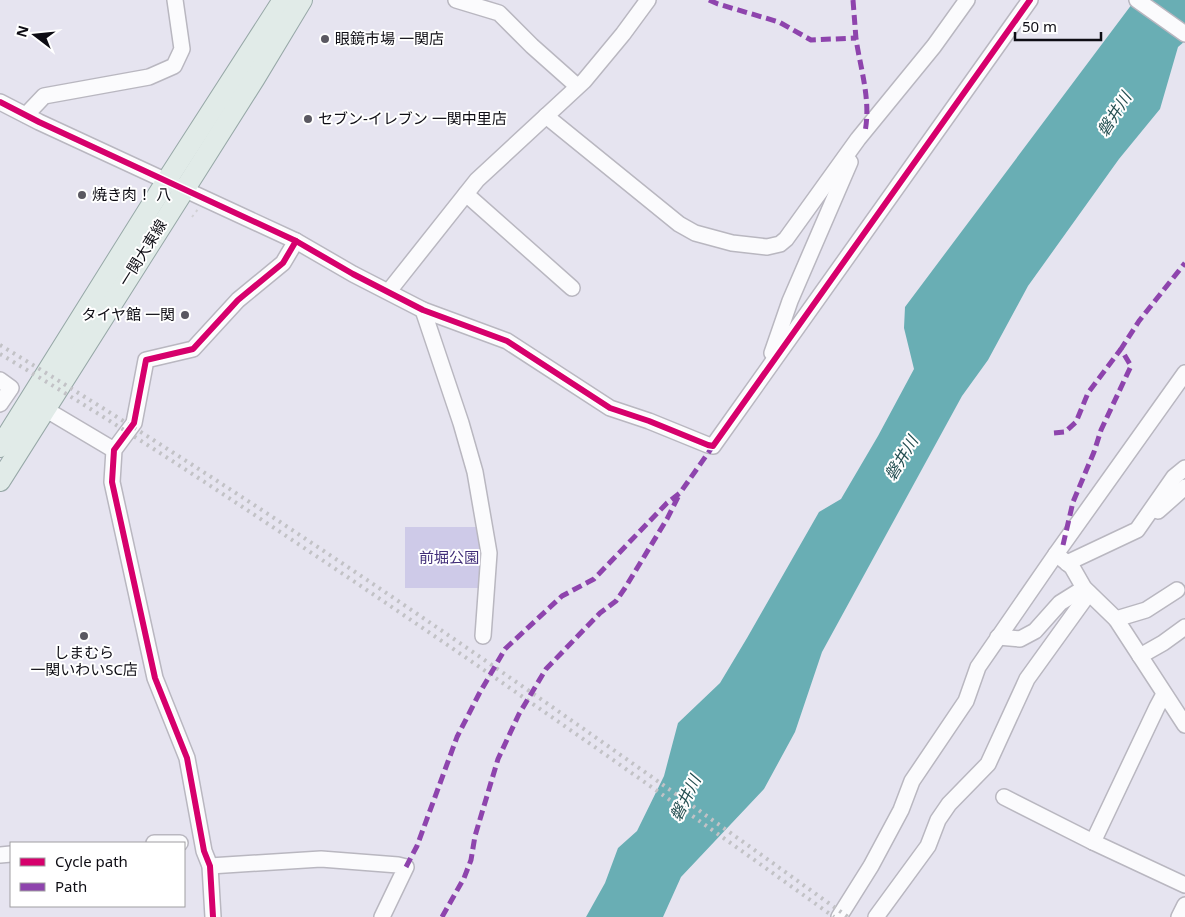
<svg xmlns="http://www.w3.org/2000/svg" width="1185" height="917" viewBox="0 0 1185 917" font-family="'Noto Sans','Noto Sans JP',sans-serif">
  <rect width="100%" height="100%" fill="#e6e4f0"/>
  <rect fill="#cecae8" x="405" y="527" width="87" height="61"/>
  <path fill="#69aeb4" d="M1135,0H1185V41L1178,47L1160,109L1119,159L1028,286L988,360L962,396L822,652L795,732L764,789L681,877L663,917H586L605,883L618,848L637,831L664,776L678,723L720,683L747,638L819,512L841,499L878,436L914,369L904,328L905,307Z"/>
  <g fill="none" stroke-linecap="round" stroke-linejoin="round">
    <g stroke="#b9b7c0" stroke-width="18">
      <g id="minor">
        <path d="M456,0L499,13L532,46L577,86"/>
        <path d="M1137,0L1185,34"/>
        <path d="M0,102L39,122L296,241L353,274L423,310L507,341L610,408L649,421L708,445L713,446L1030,0"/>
        <path d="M26,115L44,96L149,77L174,66L182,49L175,0"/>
        <path d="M546,116L679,224L695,233L732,243L767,247L780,244L786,239L858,139L934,46L967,0"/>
        <path d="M466,194L572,288"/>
        <path d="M389,291L477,180L584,81L623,34L648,0"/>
        <path d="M423,310L461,423L475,472L489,553L483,636"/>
        <path d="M772,353L790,301L850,162"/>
        <path d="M0,380L11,388L0,404"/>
        <path d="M45,409L114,450"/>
        <path d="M1158,511L1185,487"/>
        <path d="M1056,554L1072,567L1084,588L1116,619L1185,725"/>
        <path d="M1067,563L1137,530L1174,477L1185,468"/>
        <path d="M1116,619L1146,610L1177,590"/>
        <path d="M998,637L1020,639L1035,631L1060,603L1084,588"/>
        <path d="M1140,656L1163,643L1185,627"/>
        <path d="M1004,797L1093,842L1185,885"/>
        <path d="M1093,842L1157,707L1164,694"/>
        <path d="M154,843H180"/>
        <path d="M0,855L11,854"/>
        <path d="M210,866L321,859L398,865L406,867L382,917"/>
        <path d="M213,917L210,866L204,851L187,758L155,678L112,482L114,450L134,423L146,360L193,349L238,300L283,263L296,241"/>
        <path d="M839,917L871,866L901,810L912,781L966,701L978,667L1056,554L1185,373"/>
        <path d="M876,917L928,846L938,820L949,804L988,764L1027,679L1089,593"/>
        <path d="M1179,917L1185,905"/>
      </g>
    </g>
    <g stroke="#97a8a7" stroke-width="22">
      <g id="major">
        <path d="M0,447L167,180L283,0"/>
        <path d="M0,481L255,78L302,0"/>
      </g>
    </g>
    <path stroke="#d2d1d5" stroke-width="2" stroke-dasharray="2.5 4" stroke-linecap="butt" d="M192,217L198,209"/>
    <use href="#minor" stroke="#fbfbfd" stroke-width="15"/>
    <use href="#major" stroke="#e1ebe8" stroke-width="20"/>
    <g stroke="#c2c2c6" stroke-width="4" stroke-dasharray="2.5 5" stroke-linecap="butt">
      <path d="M0,345C292,521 571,718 848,917"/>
      <path d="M0,354C119,424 234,501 349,578C512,688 674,802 834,917"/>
    </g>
    <g stroke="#8e44ad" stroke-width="5" stroke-dasharray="10 5" stroke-linecap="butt">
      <path d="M709,0L718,4L779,22L811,40L856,38"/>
      <path d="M853,0C854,13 855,26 856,39C861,71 871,100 865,132"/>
      <path d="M1054,433L1065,432L1076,422L1088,393L1121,349"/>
      <path d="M1063,545L1073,502L1094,452L1101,430L1131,366L1121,349L1139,321L1185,263"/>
      <path d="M406,867L417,846L457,737L479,694L505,649L562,596L594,579L667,503L680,493L713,446"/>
      <path d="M442,917L464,878L471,860L475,836L498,759L519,714L546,669L600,613L616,601L625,588L667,519L680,493"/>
    </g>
    <g stroke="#fff" stroke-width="9">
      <g id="cycleway">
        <path d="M0,102L39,122L296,241L353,274L423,310L507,341L610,408L649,421L708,445L713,446L1030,0"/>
        <path d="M213,917L210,866L204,851L187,758L155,678L112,482L114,450L134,423L146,360L193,349L238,300L283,263L296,241"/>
      </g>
    </g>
    <use href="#cycleway" stroke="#d6006c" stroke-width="6"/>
  </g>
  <g fill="#5a5861" stroke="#fff" stroke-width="2">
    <circle cx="325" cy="39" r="5"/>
    <circle cx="308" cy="119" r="5"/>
    <circle cx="82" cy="195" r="5"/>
    <circle cx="185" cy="315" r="5"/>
    <circle cx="84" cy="636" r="5"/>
  </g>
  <g text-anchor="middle" stroke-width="4" stroke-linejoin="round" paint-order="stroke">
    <g font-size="15" fill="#0e0d14" stroke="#fff" text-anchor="start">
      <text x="335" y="44">眼鏡市場 一関店</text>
      <text x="318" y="124">セブン-イレブン 一関中里店</text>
      <text x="92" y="200">焼き肉！ 八</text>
      <text x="175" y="320" text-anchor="end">タイヤ館 一関</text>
      <text x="84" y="658" text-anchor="middle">しまむら<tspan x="84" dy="17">一関いわいSC店</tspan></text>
    </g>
    <g font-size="15" fill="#0e0d14" stroke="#fff">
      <text transform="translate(143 253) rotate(-58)" y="5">一関大東線</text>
    </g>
    <g font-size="15" fill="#422f79" stroke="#fff">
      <text x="449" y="563">前堀公園</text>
    </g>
    <g font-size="16" font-style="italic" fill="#244f51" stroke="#fff">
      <text transform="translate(1114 114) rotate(-58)" y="6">磐井川</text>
      <text transform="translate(901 458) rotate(-59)" y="6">磐井川</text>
      <text transform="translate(685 798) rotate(-64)" y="6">磐井川</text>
    </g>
  </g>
  <rect x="10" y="842" width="175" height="65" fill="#ffffff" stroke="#9f9ea1"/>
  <rect x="20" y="858" width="25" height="8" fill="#d6006c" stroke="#9f9ea1"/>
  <text x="55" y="867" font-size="15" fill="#0e0d14">Cycle path</text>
  <rect x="20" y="883" width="25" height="8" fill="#8e44ad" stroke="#9f9ea1"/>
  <text x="55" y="892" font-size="15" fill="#0e0d14">Path</text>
  <g transform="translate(35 35) rotate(286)" stroke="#ffffff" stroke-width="4" paint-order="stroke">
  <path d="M0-4L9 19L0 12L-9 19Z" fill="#0e0d14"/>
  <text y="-8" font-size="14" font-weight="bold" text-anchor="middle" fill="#0e0d14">N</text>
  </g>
  <path d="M1015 32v8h86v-8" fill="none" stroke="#0e0d14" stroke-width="2.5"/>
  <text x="1022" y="32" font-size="15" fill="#0e0d14" stroke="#ffffff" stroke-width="4" paint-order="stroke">50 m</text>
</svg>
